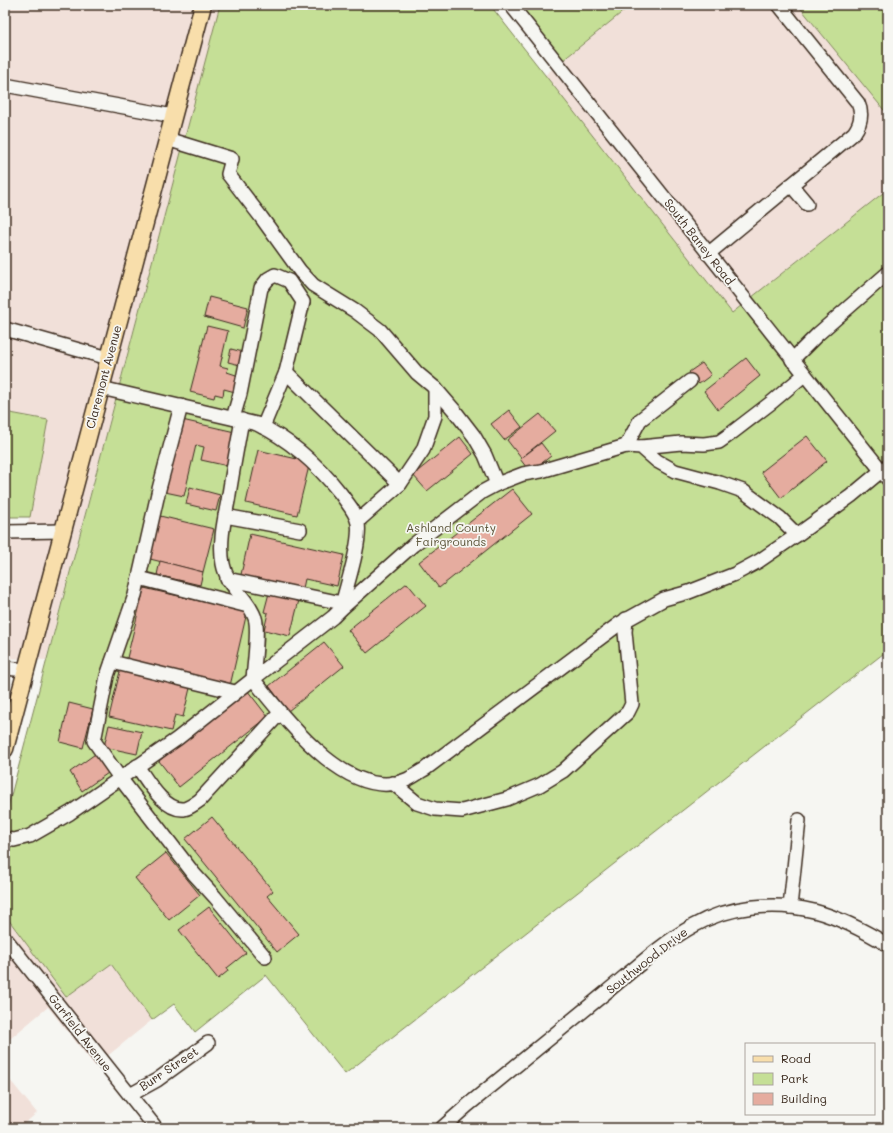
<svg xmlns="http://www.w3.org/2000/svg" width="893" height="1133" viewBox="0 0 893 1133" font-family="Mali,sans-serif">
  <rect width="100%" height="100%" fill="#f6f6f2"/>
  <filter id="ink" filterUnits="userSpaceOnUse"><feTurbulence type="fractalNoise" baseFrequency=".025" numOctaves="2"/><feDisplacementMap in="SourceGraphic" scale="8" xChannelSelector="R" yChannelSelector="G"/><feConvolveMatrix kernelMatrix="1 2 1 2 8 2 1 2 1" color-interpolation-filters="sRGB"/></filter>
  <g filter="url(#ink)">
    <g fill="#f1e0d9">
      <path d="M5,5H220L46,660L5,658V537L26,535L47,420L5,412Z"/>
      <path d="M631,5H798L888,115V189L732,313L545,75Z"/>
      <path d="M5,915L66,997L111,964L152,1020L95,1066L48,1007L5,1043Z"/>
      <path d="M5,1074L37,1113L19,1128H5Z"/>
    </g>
    <g fill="#c5df96" stroke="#80845a">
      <path d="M220,5H490L732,313L888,189V650L345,1074L266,975L195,1032L174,1004L152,1020L111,964L66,997L5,915V818Z"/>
      <path d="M518,5H631L562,61Z"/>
      <path d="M798,5H888V115Z"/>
      <path d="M5,412L48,420L30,517H5Z"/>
    </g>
    <g fill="#e5ac9f" stroke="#3b2a1e">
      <path d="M209,297L248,307L243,328L204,317Z"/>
      <path d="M207,326L228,331L220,366L228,368L227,372L239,376L235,392L224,389L223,396L215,394L214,398L190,392Z"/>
      <path d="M231,349L243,352L240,365L228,362Z"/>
      <path d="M746,358L760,376L718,410L704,391Z"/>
      <path d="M702,363L711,375L699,384L689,372Z"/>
      <path d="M509,410L522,427L504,440L491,424Z"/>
      <path d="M540,414L555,431L521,458L507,440Z"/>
      <path d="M182,420L235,432L228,466L201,460L204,447L196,445L184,496L165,492Z"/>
      <path d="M807,436L827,461L781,498L761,472Z"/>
      <path d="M460,437L473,454L427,491L413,475Z"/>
      <path d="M541,443L551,456L530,472L520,459Z"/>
      <path d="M258,450L310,462L297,515L246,503Z"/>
      <path d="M190,487L220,495L216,511L186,504Z"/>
      <path d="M512,489L532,514L439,588L419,562Z"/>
      <path d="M160,516L214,529L203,572L150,559Z"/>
      <path d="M250,534L344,555L337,586L305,579L302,593L240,579Z"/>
      <path d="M160,561L203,572L200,585L157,575Z"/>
      <path d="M407,583L426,606L367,653L348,630Z"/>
      <path d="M144,588L247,612L230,686L126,662Z"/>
      <path d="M269,593L299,600L290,636L264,630L268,613L264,612Z"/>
      <path d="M324,642L344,666L288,711L269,686Z"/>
      <path d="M121,667L191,684L183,717L175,715L171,731L109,717Z"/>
      <path d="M247,690L268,717L179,787L159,761Z"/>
      <path d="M69,703L93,709L83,748L60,742Z"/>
      <path d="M109,725L142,732L137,754L104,747Z"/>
      <path d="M98,752L111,771L82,791L70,772Z"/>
      <path d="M212,817L273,891L267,896L299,934L277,952L185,839Z"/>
      <path d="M166,853L200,895L169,920L135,878Z"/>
      <path d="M209,907L246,953L227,968L228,971L218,979L179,930Z"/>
    </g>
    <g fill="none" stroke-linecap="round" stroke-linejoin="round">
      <g stroke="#3b2a1e" stroke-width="16">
        <g id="minor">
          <path d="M511,5L888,479"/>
          <path d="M5,85L173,116"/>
          <path d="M167,139L232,159L228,174L261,217L300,271L313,285L355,311L380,330L417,373L435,388L454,410L474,436L485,455L497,484"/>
          <path d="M791,185L807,204"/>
          <path d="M708,254L854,133C861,123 863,114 858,103L779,5"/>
          <path d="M5,329L79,350L109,358"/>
          <path d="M792,360L818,334L888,273"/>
          <path d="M286,372L400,484"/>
          <path d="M101,388L257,424C291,440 318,465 341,494C347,503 356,512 358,523C361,542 348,581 343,601L340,610L333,617L253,679C284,717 348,804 406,780C413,777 419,772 425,769L619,624L664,599L689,592L735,574L759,561L797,535L851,496L881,471"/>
          <path d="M181,406L159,489L135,595L107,676L94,741L120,778L194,874L215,897L265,957"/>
          <path d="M233,418L240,394L261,288L268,279L275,275L289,281L303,302L286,372L263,427"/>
          <path d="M626,446L640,420L690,381"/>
          <path d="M641,447L681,443L704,444L719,442L729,435L772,402L804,375"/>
          <path d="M225,516L300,530"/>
          <path d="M358,521L400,484L423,450L435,416V388"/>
          <path d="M5,532L63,531"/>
          <path d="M139,578L248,606"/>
          <path d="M227,579L342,603"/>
          <path d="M341,609L413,545L482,492L497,484L523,474L541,471L626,446L641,447L657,461L675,471L720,483L743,491L780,518L797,535"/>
          <path d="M112,662L235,692"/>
          <path d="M5,668L26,670"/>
          <path d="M137,766C147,780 164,811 184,809C189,808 196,803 200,800L280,713"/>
          <path d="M393,783L417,803L435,809L462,811L507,799L540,785L563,771L628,712L632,704L625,632L626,619"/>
          <path d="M5,839L14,840L30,836L70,813L177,739L253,679C254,666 259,629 255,618C248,597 227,587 223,564C219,543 224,521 228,501C232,474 237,447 242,420"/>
          <path d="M790,907L799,820"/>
          <path d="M5,938L156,1128"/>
          <path d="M130,1095L157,1080L208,1043"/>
          <path d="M442,1128L468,1105C513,1068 558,1031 604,994C631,972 662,943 693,926C728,906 774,901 814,911C840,918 865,931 888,945"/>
        </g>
      </g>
      <g stroke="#3b2a1e" stroke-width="19">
        <path id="major" d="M5,749L203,5"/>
      </g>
      <use href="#minor" stroke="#f6f6f2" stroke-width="13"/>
      <use href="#major" stroke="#f8deab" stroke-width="16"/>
    </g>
  </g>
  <g text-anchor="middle" stroke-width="3.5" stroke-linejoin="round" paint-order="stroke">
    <g font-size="12" fill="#3b2a1e" stroke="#f6f6f2">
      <text transform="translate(699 242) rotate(52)" y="4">South Baney Road</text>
      <text transform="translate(104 377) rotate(-75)" y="4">Claremont Avenue</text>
      <text transform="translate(647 961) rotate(-38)" y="4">Southwood Drive</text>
      <text transform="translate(80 1033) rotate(52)" y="4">Garfield Avenue</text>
      <text transform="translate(169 1069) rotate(-34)" y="4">Burr Street</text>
    </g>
    <g font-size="12" fill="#5e573c" stroke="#f6f6f2">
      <text x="451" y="532">Ashland County<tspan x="451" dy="14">Fairgrounds</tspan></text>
    </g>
  </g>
  <rect width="893" height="1133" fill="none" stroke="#f6f6f2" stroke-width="20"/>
  <rect x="10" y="10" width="873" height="1113" fill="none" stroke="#3b2a1e" stroke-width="1.5" filter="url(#ink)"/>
  <rect x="745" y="1043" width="130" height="72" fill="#f6f6f2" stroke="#aba49d"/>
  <rect x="753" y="1056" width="20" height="6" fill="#f8deab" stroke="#aba49d"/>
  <text x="781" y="1063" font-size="12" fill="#3b2a1e">Road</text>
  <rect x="753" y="1073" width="20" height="12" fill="#c5df96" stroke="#aba49d"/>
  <text x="781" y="1083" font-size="12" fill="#3b2a1e">Park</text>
  <rect x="753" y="1093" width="20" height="12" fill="#e5ac9f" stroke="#aba49d"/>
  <text x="781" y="1103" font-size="12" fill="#3b2a1e">Building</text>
</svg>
